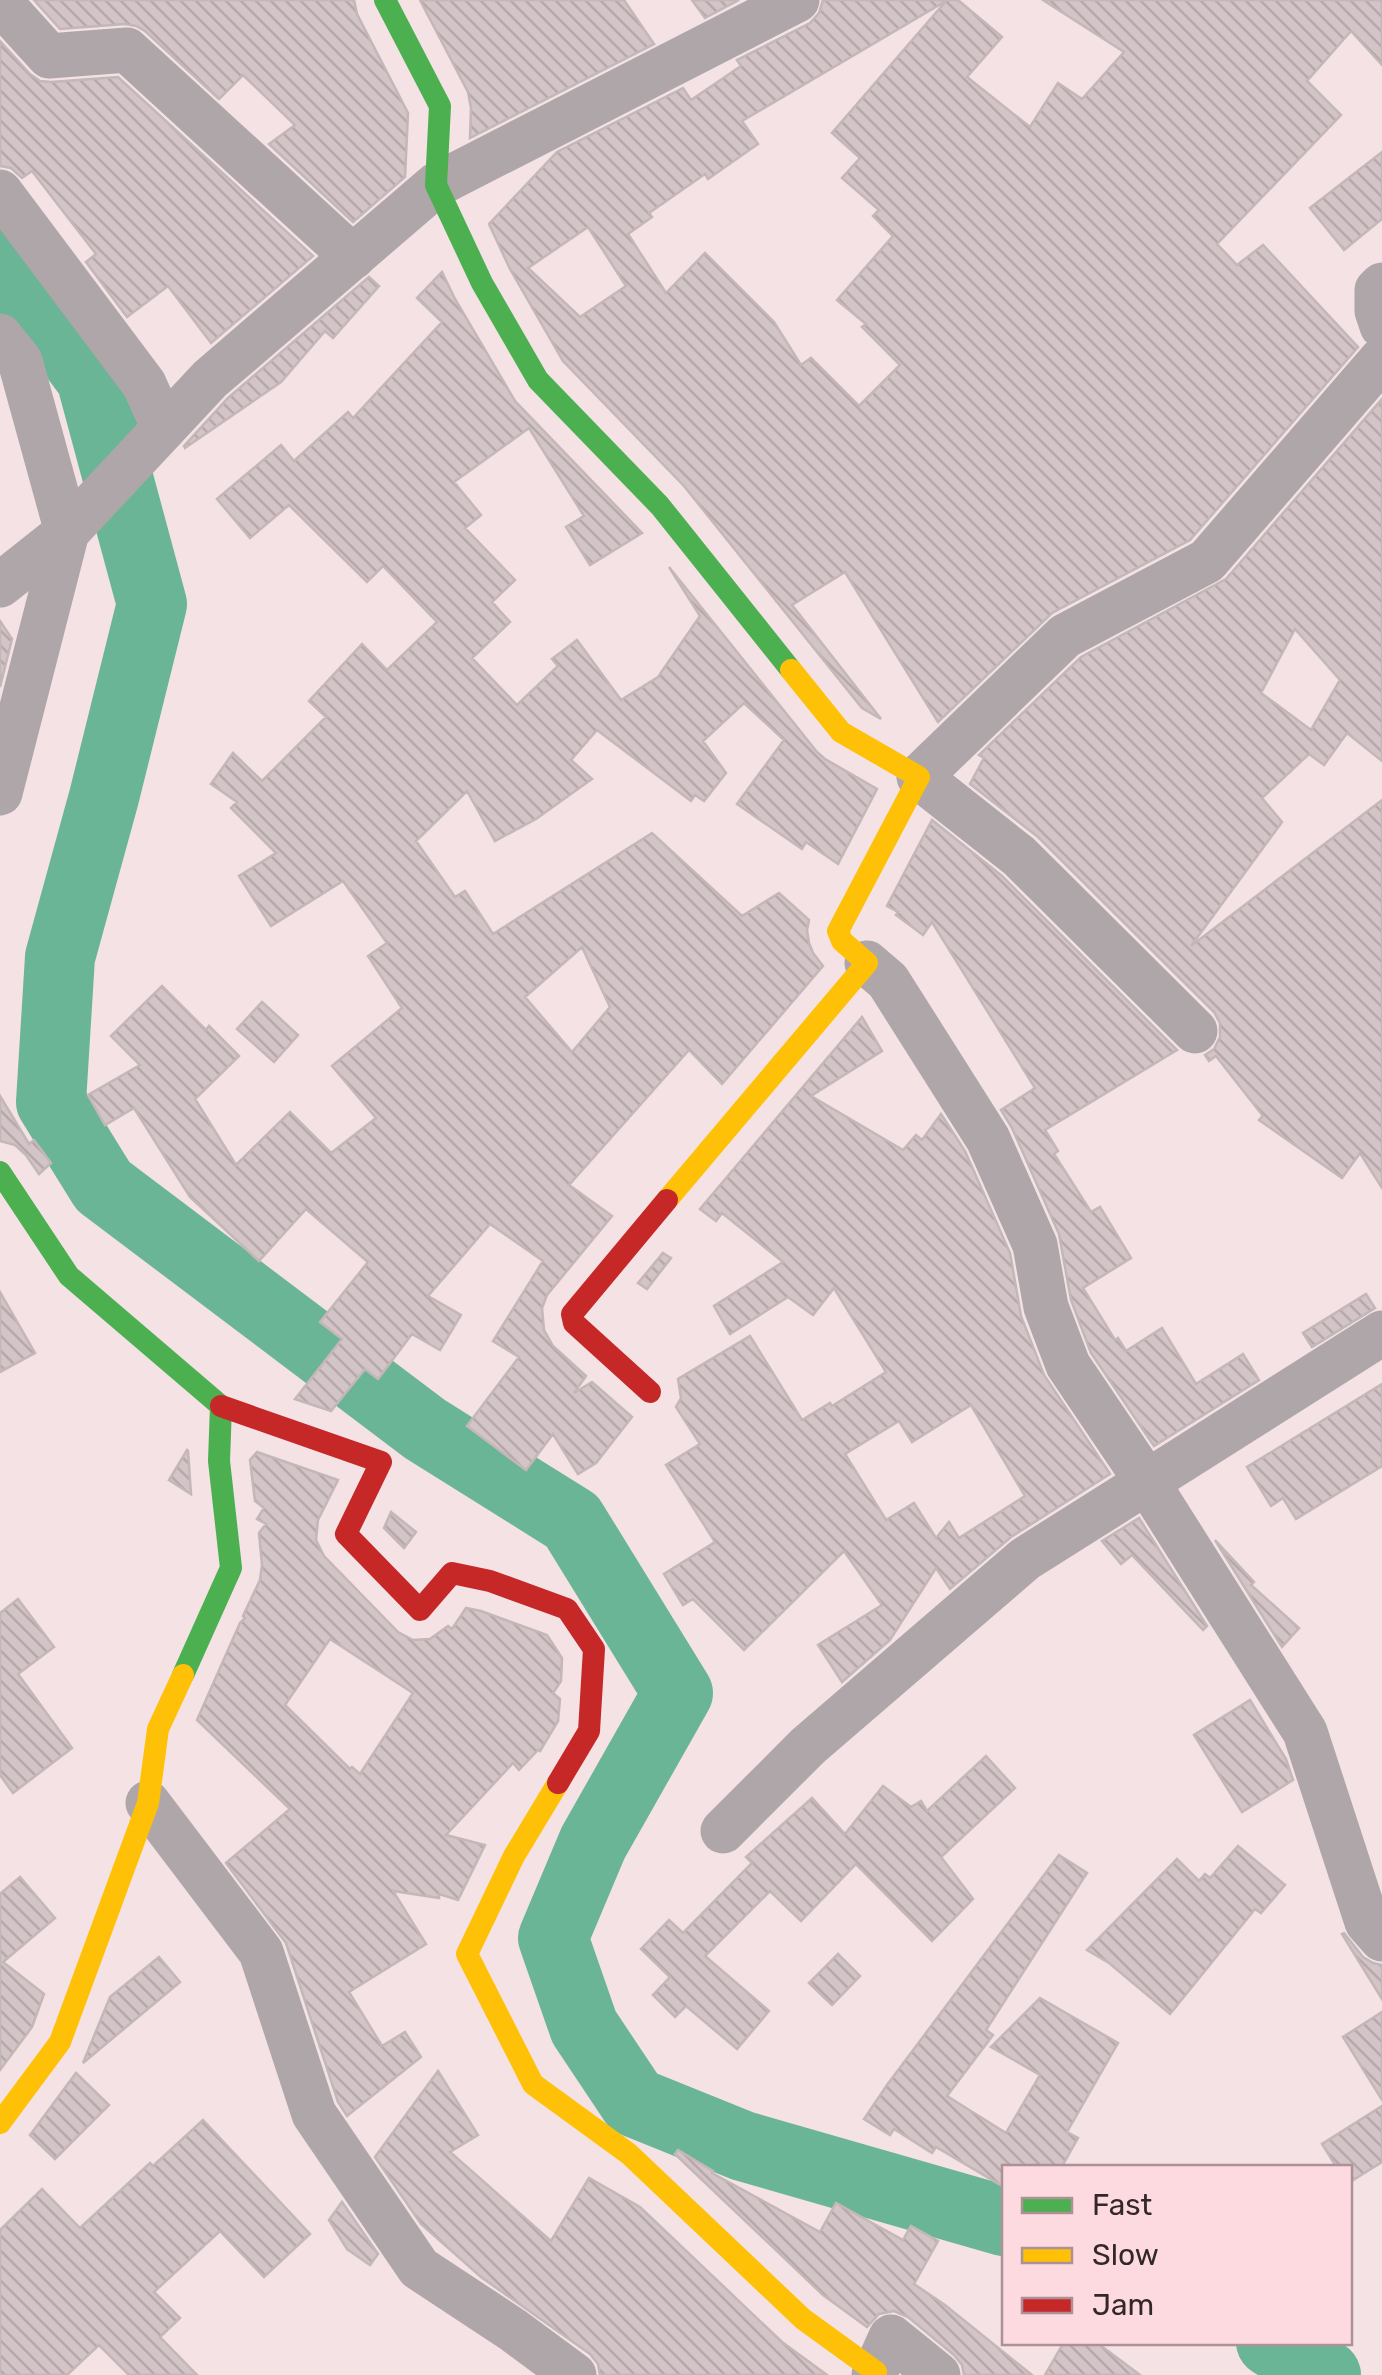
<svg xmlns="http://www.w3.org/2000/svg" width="1382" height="2375" viewBox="0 0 1382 2375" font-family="Rubik,sans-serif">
  <defs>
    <pattern id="building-back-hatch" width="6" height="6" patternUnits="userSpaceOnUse" patternTransform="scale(2.5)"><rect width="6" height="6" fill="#d3c4c7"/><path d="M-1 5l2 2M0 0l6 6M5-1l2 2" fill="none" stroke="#b6a8ab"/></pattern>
  </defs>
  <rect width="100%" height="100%" fill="#f4e2e5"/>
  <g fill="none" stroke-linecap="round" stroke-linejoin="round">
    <g stroke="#6bb597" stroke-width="70">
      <path d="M0,256L91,378L152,604L104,797L60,957L51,1102L103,1186L425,1429L572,1521L678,1693L593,1843L553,1938L584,2027L634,2102L743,2146L1004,2221"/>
      <path d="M1271,2342L1326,2375"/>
    </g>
  </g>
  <g fill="url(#building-back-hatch)" stroke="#c4b7b8" stroke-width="2.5" fill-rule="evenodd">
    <path d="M34,0H354L357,14L408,113L405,177L353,222L269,144L295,125L243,75L219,99L145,31L136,26L125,24L60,29Z"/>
    <path d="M420,0H624L654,44L470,138L471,108L468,92Z"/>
    <path d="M692,0H739L705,18Z"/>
    <path d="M823,0H958L1002,37L967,77L1030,127L1058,83L1082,99L1124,52L1043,0H1382V65L1351,31L1307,81L1341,115L1217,244L1237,265L1263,245L1358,347L1190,540L1052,613L938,722L845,572L792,605L881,719L862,708L684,486L563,361L510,269L489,224L557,152L683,88L691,100L741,66L737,60L810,23L819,13ZM946,1L832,133L860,158L842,178L879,210L873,216L893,236L837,300L866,324L862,327L900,365L859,406L811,358L801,365L774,322L705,253L666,293L628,234L652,217L649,213L705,174L708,179L758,144L742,121ZM588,227L626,286L580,317L528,268Z"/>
    <path d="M0,41L30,74L40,81L51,82L118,77L313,256L211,343L168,286L127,317L86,262L96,254L32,171L22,178L11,168L0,166Z"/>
    <path d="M1382,152V219L1344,250L1310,208Z"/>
    <path d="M442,272L455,299L515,401L642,533L590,565L566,527L584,516L529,428L454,482L481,515L465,528L515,580L492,602L510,622L472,658L517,705L558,666L552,659L577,640L621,700L658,677L700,616L669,567L817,752L825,759L877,789L838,864L806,842L802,849L737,804L784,740L744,703L703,741L726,773L704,801L695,795L691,801L597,730L571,760L592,779L536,819L495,841L467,791L416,841L455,897L465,891L493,934L652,833L742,916L779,893L809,920L807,930L809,943L813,953L823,966L722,1084L689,1050L569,1185L612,1216L547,1295L542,1308L544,1330L553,1346L586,1376L574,1393L592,1382L632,1417L596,1463L578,1474L553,1434L526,1470L467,1426L519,1357L493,1341L543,1261L490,1224L428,1296L461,1315L440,1350L412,1334L378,1379L365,1369L331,1411L295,1399L342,1339L320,1322L368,1262L306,1209L259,1261L190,1197L134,1108L105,1125L88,1095L140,1065L111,1036L162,986L206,1030L209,1026L239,1056L195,1099L236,1165L290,1112L331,1153L376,1118L332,1066L402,1008L368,956L387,943L343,881L271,926L239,876L276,853L231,808L237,802L211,784L233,753L262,781L326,717L309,701L362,644L387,670L437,622L383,566L367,582L289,505L250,538L217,499L281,445L294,461L348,412L353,418L442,322L417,298ZM582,947L610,1007L572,1052L525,997Z"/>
    <path d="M369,277L379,286L333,338L325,331L281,382L185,448L184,446L228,398Z"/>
    <path d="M1382,399V761L1347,733L1324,765L1309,754L1262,798L1282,822L1191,946L1382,800V1188L1360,1153L1342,1178L1259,1120L1263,1116L1216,1056L1209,1061L1205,1055L1214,1049L1220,1037V1023L1214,1012L1038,837L970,784L984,758L979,755L1081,657L1226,579ZM1295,629L1340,680L1311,730L1261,693Z"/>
    <path d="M0,621L12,639L0,687Z"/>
    <path d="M932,820L1002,876L1177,1050L1045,1130L1058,1151L1054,1154L1091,1212L1100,1207L1131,1258L1083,1288L1115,1340L1118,1338L1126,1351L1162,1328L1196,1384L1243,1354L1259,1380L1154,1446L1091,1353L1071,1300L1059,1234L1012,1128L1001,1110L1035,1088L932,922L923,935L896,915L898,912L887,906Z"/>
    <path d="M262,1002L298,1035L274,1062L237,1029Z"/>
    <path d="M862,1017L882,1051L811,1096L903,1150L916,1135L922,1140L941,1114L965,1151L1010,1253L1021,1316L1044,1375L1110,1474L1011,1537L950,1589L936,1568L890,1640L842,1682L818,1645L882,1605L844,1551L744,1650L693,1599L683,1605L664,1574L715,1542L666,1465L700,1444L676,1407L681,1398L678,1379L750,1336L802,1420L830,1403L832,1406L886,1372L834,1288L813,1315L788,1297L730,1334L714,1306L783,1262L722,1213L716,1221L700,1209ZM971,1405L1025,1496L959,1538L949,1522L936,1538L914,1503L886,1520L845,1454L899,1421L912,1442Z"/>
    <path d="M0,1096L29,1144L34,1140L51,1163L39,1174L26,1155L15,1145L0,1141Z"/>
    <path d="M663,1253L671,1258L647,1289L638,1283Z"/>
    <path d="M0,1292L35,1353L0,1372Z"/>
    <path d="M1366,1294L1375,1308L1312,1347L1303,1333Z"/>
    <path d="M1382,1384V1466L1296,1519L1283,1498L1271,1506L1247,1467Z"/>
    <path d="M187,1450L188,1451L191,1494L169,1480Z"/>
    <path d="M257,1452L338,1480L318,1520L316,1540L324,1556L398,1632L413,1640L430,1639L448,1626L452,1629L466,1608L481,1611L547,1635L562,1658L561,1681L553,1693L560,1699L558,1721L540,1751L538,1750L519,1770L513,1763L446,1835L485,1845L458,1900L439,1894V1898L393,1891L426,1944L349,1992L382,2046L405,2032L421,2057L347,2116L338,2102L286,1943L226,1863L290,1809L197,1720L240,1623L245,1618L243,1616L260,1580L262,1565L259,1533L266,1524L257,1519L264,1508L255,1501L250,1460ZM330,1639L413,1693L360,1774L352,1767L350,1769L285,1705Z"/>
    <path d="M391,1512L416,1532L404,1548L384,1528Z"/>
    <path d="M1139,1518L1207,1626L1203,1630L1132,1555L1121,1564L1102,1541Z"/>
    <path d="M1215,1540L1254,1582L1251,1585L1299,1628L1282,1647Z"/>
    <path d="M18,1599L54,1647L18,1674L72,1748L13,1793L0,1775V1613Z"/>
    <path d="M1250,1700L1286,1759L1293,1780L1242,1812L1194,1735Z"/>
    <path d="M986,1756L1015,1788L941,1857L973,1899L932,1941L856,1864L801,1921L770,1891L705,1956L769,2011L737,2049L686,2006L675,2017L653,1995L670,1977L641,1949L669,1920L683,1933L752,1863L746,1857L812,1798L845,1834L883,1786L911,1807L921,1801L927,1811Z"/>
    <path d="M1238,1846L1285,1885L1261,1913L1255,1909L1170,2014L1109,1963L1087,1950L1177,1859L1199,1881L1205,1874L1210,1878Z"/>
    <path d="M1059,1855L1087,1873L986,2030L993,2035L947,2096L1006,2133L1040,2075L991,2047L1040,1998L1118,2043L1067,2132L1078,2138L1061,2168H1004V2187L936,2147L932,2153L894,2129L890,2135L864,2119L887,2085Z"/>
    <path d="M20,1877L55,1918L3,1962L44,1994L32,2027L0,2070V1894Z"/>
    <path d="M1344,1933L1363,1957L1373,1963L1382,1965V1999L1342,1934Z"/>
    <path d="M838,1954L860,1976L832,2005L809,1983Z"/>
    <path d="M159,1957L180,1982L83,2063L110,1997Z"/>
    <path d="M1382,2012V2100L1343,2037Z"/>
    <path d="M438,2071L478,2135L450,2152L551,2241L589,2178L640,2207L782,2342L827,2375H600L598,2364L590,2354L481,2277L421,2224L375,2157Z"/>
    <path d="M76,2073L109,2105L55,2159L30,2135Z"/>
    <path d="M1382,2106V2162L1350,2182V2168H1337L1322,2144Z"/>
    <path d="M203,2120L310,2234L264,2277L220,2231L154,2292L180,2318L160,2337L197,2375H129L99,2345L67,2375H0V2230L42,2189L80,2228L150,2163L153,2166Z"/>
    <path d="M678,2150L713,2171L712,2173L820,2232L836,2203L903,2240L911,2226L938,2241L914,2284L945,2305L1032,2375H964L962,2365L954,2355L908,2317L894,2311L879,2314L867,2327L823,2295L675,2154Z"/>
    <path d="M342,2202L378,2254L370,2265L347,2249L329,2220Z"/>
    <path d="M1064,2342H1096L1140,2375H1045Z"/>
  </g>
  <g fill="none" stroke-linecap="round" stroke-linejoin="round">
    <g stroke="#aea6a8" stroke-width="45">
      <path d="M0,2L49,56L127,50L353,257"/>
      <path d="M0,192L144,384L164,428"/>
      <path d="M1382,285L1377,290V311L1382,326"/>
      <path d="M0,336L20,361L67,532L0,793"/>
      <path d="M0,585L67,532L210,379L436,185L797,0"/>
      <path d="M867,963L888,981L988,1139L1035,1245L1046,1307L1068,1365L1147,1482L1382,1333"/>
      <path d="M1195,1031L1019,856L919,777L1065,636L1207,561L1382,359"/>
      <path d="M148,1803L261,1952L314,2114L419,2268L513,2330L574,2375"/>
      <path d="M723,1831L808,1746L1025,1559L1147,1482L1305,1732L1367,1922L1382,1939"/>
      <path d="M874,2375L891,2337L938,2375"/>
    </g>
    <g stroke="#4caf50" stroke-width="22">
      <path d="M385,0L440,106L436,185L482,283L538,380L660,506L791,670"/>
      <path d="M0,1172L69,1276L221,1406L219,1461L231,1568L183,1675"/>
    </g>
    <g stroke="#ffc107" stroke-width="22">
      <path d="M667,1200L867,963L842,941L838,931L919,777L841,732L791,670"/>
      <path d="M558,1783L514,1856L467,1954L533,2084L629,2154L803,2319L876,2372"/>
      <path d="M0,2123L60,2042L148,1803L158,1729L183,1675"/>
    </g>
    <g stroke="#c62828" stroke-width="22">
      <path d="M650,1392L574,1323L572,1314L667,1200"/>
      <path d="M221,1406L381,1462L346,1534L420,1610L452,1573L490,1581L567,1609L594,1649L589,1731L558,1783"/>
    </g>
  </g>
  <rect x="1002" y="2165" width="350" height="180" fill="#fcdae0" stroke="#ac9297" stroke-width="2.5"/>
  <rect x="1022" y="2198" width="50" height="15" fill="#4caf50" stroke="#ac9297" stroke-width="2.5"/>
  <text x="1092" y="2215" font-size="30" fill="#332729">Fast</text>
  <rect x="1022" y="2248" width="50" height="15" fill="#ffc107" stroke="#ac9297" stroke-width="2.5"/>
  <text x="1092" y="2265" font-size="30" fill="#332729">Slow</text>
  <rect x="1022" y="2298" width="50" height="15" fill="#c62828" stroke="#ac9297" stroke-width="2.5"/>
  <text x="1092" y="2315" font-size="30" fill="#332729">Jam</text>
</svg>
